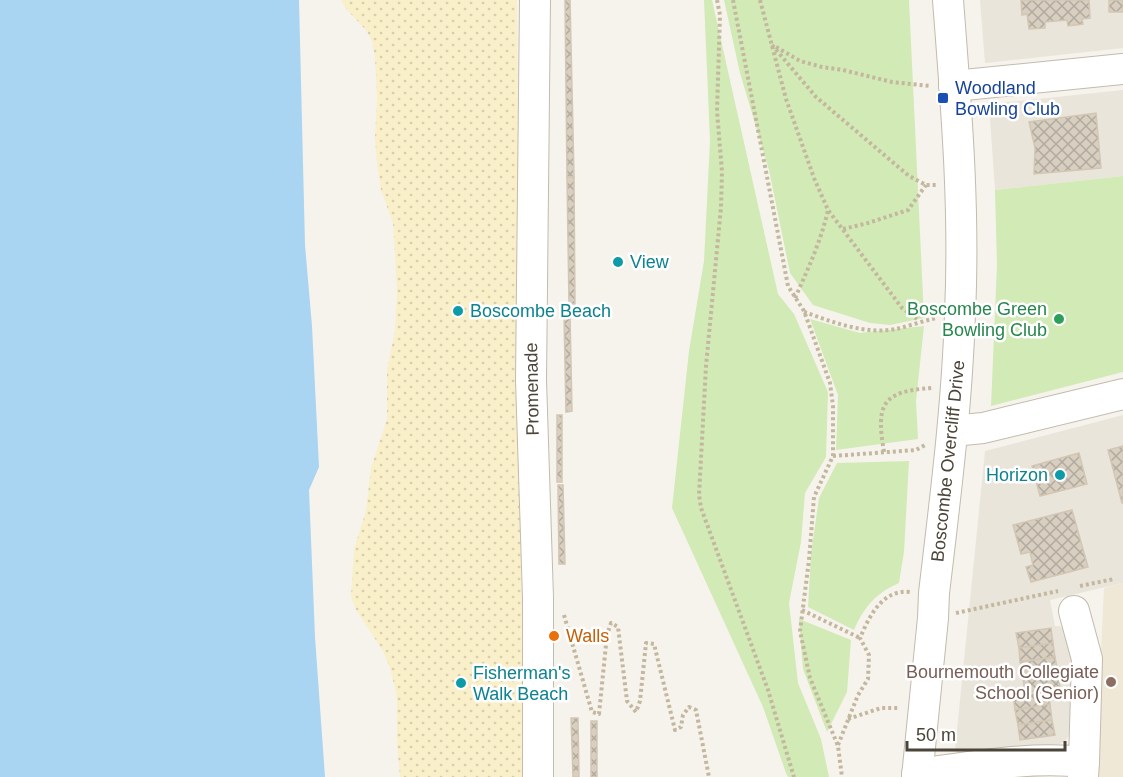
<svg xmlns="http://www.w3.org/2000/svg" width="1123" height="777" viewBox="0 0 1123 777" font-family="Arial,sans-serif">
  <defs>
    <pattern id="sand-dots" width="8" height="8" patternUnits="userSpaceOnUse" patternTransform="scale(1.5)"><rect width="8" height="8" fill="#f9efc9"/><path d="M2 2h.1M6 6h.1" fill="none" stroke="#d7cead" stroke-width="1.8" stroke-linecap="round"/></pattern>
    <pattern id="building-cross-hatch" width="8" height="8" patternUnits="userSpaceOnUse" patternTransform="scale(1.5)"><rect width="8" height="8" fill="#d8cfc1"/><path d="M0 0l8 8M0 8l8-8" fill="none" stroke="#b1aa9e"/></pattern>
  </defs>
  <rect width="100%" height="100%" fill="#f6f3ec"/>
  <g fill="#eae5da">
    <path d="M980,0H1123V48L985,63Z"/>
    <path d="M1123,90V176L995,190L989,104Z"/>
    <path d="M1123,415V583L1050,600L1055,626H1060L1066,632L1073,665L1070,732L1067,739L1060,744L958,755L955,750L985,451Z"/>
  </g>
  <path fill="#efe8d6" d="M1123,583V777H1095L1104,588Z"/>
  <g fill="#d2eab5">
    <path d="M704,0H712L778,294L794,314L828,392L826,457L805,493L801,542L789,603L798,683L821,739L829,777H788L786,773L763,707L672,508L689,351L704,261L710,141Z"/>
    <path d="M724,0H909L924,318L890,325L870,323L813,305L790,273L769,170L740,73Z"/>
    <path d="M1123,176V372L991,406L997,265L995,190Z"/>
    <path d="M810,319L860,333L924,326L916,401L918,439L836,450L838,395Z"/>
    <path d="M909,461L904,552L899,583C876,593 864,607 854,630L808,607L811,554L819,498L837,463Z"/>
    <path d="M799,619L851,640L847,692L827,732L803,669Z"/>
  </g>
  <path fill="url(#sand-dots)" d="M341,0H517L520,473L528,777H400L397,743V697L390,668L383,651L355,608L351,597L354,549L366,511L371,468L387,419V370L395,331L397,291L393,223L381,190L377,163L375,138L377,98L375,57L372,41L366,30L347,10Z"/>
  <path fill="#a9d4f2" d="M0,0H299L305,245L312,326L319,467L309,490L315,637L325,777H0Z"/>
  <g fill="url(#building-cross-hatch)" stroke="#d3c7b4" stroke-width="1.5">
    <path d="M565,0H570L574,177H567Z"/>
    <path d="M1021,0H1089L1090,18L1082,19L1083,24L1068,26L1067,20L1045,22V28L1029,29L1027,14L1022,15Z"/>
    <rect x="1109" y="0" width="14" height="12"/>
    <path d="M1096,113L1101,168L1034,174L1035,148L1029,122Z"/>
    <path d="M567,177H574L575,304H569Z"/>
    <path d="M564,315H570L572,411L566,412Z"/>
    <rect x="557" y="415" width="5" height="67"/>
    <path d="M1123,446V503H1122L1108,450Z"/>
    <path d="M1079,453L1087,484L1040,496L1032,466Z"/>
    <path d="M558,485H563L565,564H559Z"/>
    <path d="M1072,510L1088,567L1031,582L1026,567L1033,565L1030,552L1021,554L1013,525Z"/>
    <path d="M1051,628L1053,643L1019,648L1016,633Z"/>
    <path d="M1053,643L1055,657L1020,662L1019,648Z"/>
    <path d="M1055,657L1058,673L1023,678L1020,662Z"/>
    <path d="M1058,673L1060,687L1025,692L1023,678Z"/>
    <path d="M1048,689L1050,704L1015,710L1013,694Z"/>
    <path d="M1050,704L1052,720L1018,725L1015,710Z"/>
    <path d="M571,718H578L579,777H573Z"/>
    <path d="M1052,720L1055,735L1020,740L1018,725Z"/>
    <rect x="591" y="721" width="6" height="56"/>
  </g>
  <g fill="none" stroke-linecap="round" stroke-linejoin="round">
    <g stroke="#c2bbae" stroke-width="32">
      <g id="minor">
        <path d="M535,0L531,380L538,598V777"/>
        <path d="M954,86L1123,69"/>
        <path d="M953,431L983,428L1123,394"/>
        <path d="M1074,611L1087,659L1084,762"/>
        <path d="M917,774C972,767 1028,756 1084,762L1083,777"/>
        <path d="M917,777L933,618L934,593C945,500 957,407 960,313C965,209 956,104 948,0"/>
      </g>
    </g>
    <g stroke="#c4b79f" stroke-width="4" stroke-dasharray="3 3" stroke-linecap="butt">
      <path d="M717,0L720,15L717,111L722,172L721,207L706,366L699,495L701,508L768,690L794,777"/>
      <path d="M733,0L788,286L804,311L830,383L833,406V456L814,497L809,560L800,631L810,678L838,746L842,777"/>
      <path d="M760,0L786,99L814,178L828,210L902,308L917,319"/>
      <path d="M772,45L816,97L909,176L926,185H937"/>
      <path d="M776,47L800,61L822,67L843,70L892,82L930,86"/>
      <path d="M843,229L868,223L908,210L926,185"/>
      <path d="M795,298C808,269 821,241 828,210"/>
      <path d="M804,312C833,322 865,335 896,329C909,326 923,321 936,318"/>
      <path d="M884,452C876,405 881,391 932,388"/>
      <path d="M833,456L916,450L925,445"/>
      <path d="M1080,586L1114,579"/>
      <path d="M802,610L860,638"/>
      <path d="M956,613L1058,591"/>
      <path d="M564,615L592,712L599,714L607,635L611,623L618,627L627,701L636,712L640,701L646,643L654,644L675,730L681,727L683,715L689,707L696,710L709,777"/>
      <path d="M848,719L881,708H899"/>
      <path d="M838,745L858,695L868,679L869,655L860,638C869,617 882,589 910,592"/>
    </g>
    <use href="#minor" stroke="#fff" stroke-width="30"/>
  </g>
  <rect fill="#1a4fb4" stroke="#fff" stroke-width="2" x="937" y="92" width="12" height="12" rx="3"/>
  <g fill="#0f9aa8" stroke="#fff" stroke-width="2">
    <circle cx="618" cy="262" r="6"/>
    <circle cx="458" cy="311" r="6"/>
    <circle cx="1060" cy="475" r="6"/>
    <circle cx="461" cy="683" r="6"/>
  </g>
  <circle fill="#2e9e5b" stroke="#fff" stroke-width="2" cx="1059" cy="319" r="6"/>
  <circle fill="#e8710a" stroke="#fff" stroke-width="2" cx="554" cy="636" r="6"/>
  <circle fill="#8d6e63" stroke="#fff" stroke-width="2" cx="1111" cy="682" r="6"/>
  <g text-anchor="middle" stroke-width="5" stroke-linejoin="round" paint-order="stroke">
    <g font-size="18" fill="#164399" stroke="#fff" text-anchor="start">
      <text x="955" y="94">Woodland<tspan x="955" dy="21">Bowling Club</tspan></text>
    </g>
    <g font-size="18" fill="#0d838f" stroke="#fff" text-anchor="start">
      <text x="630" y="268">View</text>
      <text x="470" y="317">Boscombe Beach</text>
      <text x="1048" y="481" text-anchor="end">Horizon</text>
      <text x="473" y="679">Fisherman's<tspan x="473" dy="21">Walk Beach</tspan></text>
    </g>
    <g font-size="18" fill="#27864d" stroke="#fff" text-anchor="end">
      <text x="1047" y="315">Boscombe Green<tspan x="1047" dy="21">Bowling Club</tspan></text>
    </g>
    <g font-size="18" fill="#4b4439" stroke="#fff">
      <text transform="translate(532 389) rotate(-91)" y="6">Promenade</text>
      <text transform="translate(948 461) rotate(-84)" y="6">Boscombe Overcliff Drive</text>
    </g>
    <g font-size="18" fill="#c56008" stroke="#fff" text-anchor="start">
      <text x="566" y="642">Walls</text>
    </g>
    <g font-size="18" fill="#785e54" stroke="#fff" text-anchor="end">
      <text x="1099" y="678">Bournemouth Collegiate<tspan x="1099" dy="21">School (Senior)</tspan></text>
    </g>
  </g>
  <path d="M907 741v9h158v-9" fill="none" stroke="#4b4439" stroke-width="3"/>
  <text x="916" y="741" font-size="18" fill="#4b4439" stroke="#ffffff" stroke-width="4.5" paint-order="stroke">50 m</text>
</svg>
